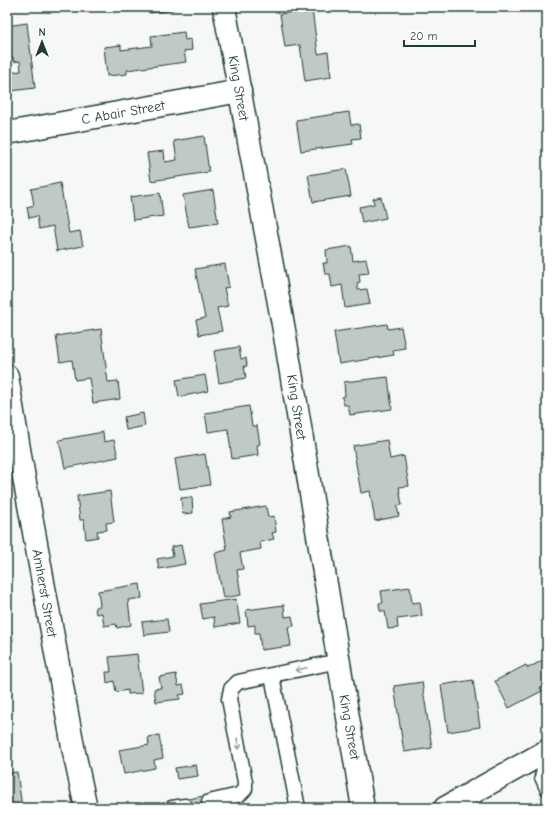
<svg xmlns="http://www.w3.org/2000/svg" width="554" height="815" viewBox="0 0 554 815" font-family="'Comic Neue',sans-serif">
  <rect width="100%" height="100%" fill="#f6f7f7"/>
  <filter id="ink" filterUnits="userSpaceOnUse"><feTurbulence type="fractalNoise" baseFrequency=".025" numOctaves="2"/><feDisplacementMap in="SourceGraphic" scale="8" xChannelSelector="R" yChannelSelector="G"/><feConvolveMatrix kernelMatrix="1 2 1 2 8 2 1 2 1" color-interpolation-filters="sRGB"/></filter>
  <g filter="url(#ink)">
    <g fill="#c0c9c6" stroke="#1f3d34">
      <path d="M149,7H173V10L150,13Z"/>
      <path d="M312,9L318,54L328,52L331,77L305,81L300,45L285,47L280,14Z"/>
      <path d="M27,23L35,88L11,91L9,72L21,71L20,61L14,62L13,57L7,58V26Z"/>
      <path d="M184,32L185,40L191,39L192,50L184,51L186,62L127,70V74L107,76L104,47L121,45V50L152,46L151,36Z"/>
      <path d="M349,112L351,125L359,124L361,138L352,139L353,144L301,151L296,120Z"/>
      <path d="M204,136L209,172L151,181L147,153L164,151L165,162L177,160L174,141Z"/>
      <path d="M346,169L351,196L313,202L308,175Z"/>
      <path d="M60,183L69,233L80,231L83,246L57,251L53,226L39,229L37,216L29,218L27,207L34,205L31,189Z"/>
      <path d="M213,190L218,223L189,227L183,195Z"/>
      <path d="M160,193L163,216L133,220L130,197Z"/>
      <path d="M381,197L386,218L362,223L359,207L374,204L373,199Z"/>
      <path d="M351,246L353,261L366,259L369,273L359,274L360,282L357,283L358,290L367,289L370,304L345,308L342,285L332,287L330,274H325L323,263H327L326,250Z"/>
      <path d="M225,264L229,287L224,288L228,306L217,308L222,331L199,335L196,320L205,318L195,269Z"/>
      <path d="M387,324L388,329L401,327L405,348L393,350L394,355L339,364L334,332Z"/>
      <path d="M101,329L108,382L118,381L120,399L93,403L89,378L75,380L72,360L60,362L56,336Z"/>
      <path d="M239,347L241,359L246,358L247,366H244L246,378L219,383L214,351Z"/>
      <path d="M205,375L208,391L179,397L176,380Z"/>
      <path d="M388,377L392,409L350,415L348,405H344L342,397L345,396L344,382Z"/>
      <path d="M249,406L252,426H257L260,444L257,445L258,455L232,459L228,429L208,432L205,413Z"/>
      <path d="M143,413L145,426L126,430L124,417Z"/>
      <path d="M103,432L104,442L114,440L118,457L65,468L59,440Z"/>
      <path d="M387,440L390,459L404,456L409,486L399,487L402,505L397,506L399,516L375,521L370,491L361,493L353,446Z"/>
      <path d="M205,454L210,485L180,489L175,459Z"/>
      <path d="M110,491L114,522L106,523L107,530L97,531L98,537L86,539L84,520H80L77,496Z"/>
      <path d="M192,497L193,513L183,514L181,498Z"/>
      <path d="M266,506L268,517L274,516L276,532L272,533L274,539L260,542L261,549L240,553L243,569L237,570L241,595L223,598L215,553L227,550L222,519L231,517L230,512Z"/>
      <path d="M181,545L185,564L159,569L157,559L173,556L171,547Z"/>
      <path d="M140,584L142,598L128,600L131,625L117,628L116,624L104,626L102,613L96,614L95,607L100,606L98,591Z"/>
      <path d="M410,587L412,603L420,602L422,616L397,619L398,628L388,629L385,611H380L379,603H383L381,591Z"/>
      <path d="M236,599L240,623L215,627L214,617L203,619L200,604Z"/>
      <path d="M284,605L285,617L292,616L294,626L288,627L291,646L261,650L259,633H255V625L248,626L246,610Z"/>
      <path d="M7,610L13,641H7Z"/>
      <path d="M167,619L169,632L144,635L142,622Z"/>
      <path d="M137,654L142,693L128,694V690L116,692L114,681L107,683L106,672H111L109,657Z"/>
      <path d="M547,658V685L540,688L542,691L509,708L495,681L526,665L528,668Z"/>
      <path d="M176,674L178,686L183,685L185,694L179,695L180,699L156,702L154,689L161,688L159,677Z"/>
      <path d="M473,680L480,727L448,732L441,685Z"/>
      <path d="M422,682L432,748L404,752L394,686Z"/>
      <path d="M159,735L163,758L154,760L155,768L124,774L119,750L149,745L148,737Z"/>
      <path d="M196,765L198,776L177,779L175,768Z"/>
      <path d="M17,772L22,807L7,808V773Z"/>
      <path d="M208,795L210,808H185L184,800Z"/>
    </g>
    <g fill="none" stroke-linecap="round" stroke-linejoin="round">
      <g stroke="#1f3d34" stroke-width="17">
        <g id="service">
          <path d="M272,676L298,808"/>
          <path d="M546,762L542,777L547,788"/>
          <path d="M209,802L239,795L245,789V782L229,699L231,689L238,682L339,661"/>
          <path d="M172,808L185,806"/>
        </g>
      </g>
      <g stroke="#1f3d34" stroke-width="25">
        <g id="minor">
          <path d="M224,7L284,330L363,808"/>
          <path d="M7,133L240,91"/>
          <path d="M7,376L21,461L74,752L86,808"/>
        </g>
      </g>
      <g stroke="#1f3d34" stroke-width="25">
        <path id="secondary" d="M445,808L547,751"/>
      </g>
      <use href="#service" stroke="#fff" stroke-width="14"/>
      <use href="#minor" stroke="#fff" stroke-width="22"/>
      <use href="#secondary" stroke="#fff" stroke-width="22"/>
    </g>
    <defs><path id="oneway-shaft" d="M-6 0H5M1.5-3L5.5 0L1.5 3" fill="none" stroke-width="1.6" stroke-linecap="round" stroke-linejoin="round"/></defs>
    <g stroke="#8f9e9a">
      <use href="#oneway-shaft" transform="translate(301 669) rotate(168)"/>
      <use href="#oneway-shaft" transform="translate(238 744) rotate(80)"/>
    </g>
  </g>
  <g text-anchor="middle" stroke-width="3" stroke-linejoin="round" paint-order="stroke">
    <g font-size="14" fill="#1f3d34" stroke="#fff">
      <text transform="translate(239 88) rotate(80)" y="5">King Street</text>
      <text transform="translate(123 112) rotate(-10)" y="5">C Abair Street</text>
      <text transform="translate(297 407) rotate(81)" y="5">King Street</text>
      <text transform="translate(45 593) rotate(80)" y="5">Amherst Street</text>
      <text transform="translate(350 727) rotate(80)" y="5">King Street</text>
    </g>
  </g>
  <rect width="554" height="815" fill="none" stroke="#fff" stroke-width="24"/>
  <rect x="12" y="12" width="530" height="791" fill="none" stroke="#1f3d34" stroke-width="1.5" filter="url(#ink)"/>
  <g transform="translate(42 42)" stroke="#ffffff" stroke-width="3" paint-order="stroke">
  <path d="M0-3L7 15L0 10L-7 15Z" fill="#1f3d34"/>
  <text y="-6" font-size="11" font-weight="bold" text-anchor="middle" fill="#1f3d34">N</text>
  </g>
  <path d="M404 40v6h71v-6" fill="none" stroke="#1f3d34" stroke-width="2"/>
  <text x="410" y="40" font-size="12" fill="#1f3d34" stroke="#ffffff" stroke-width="3" paint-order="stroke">20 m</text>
</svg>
